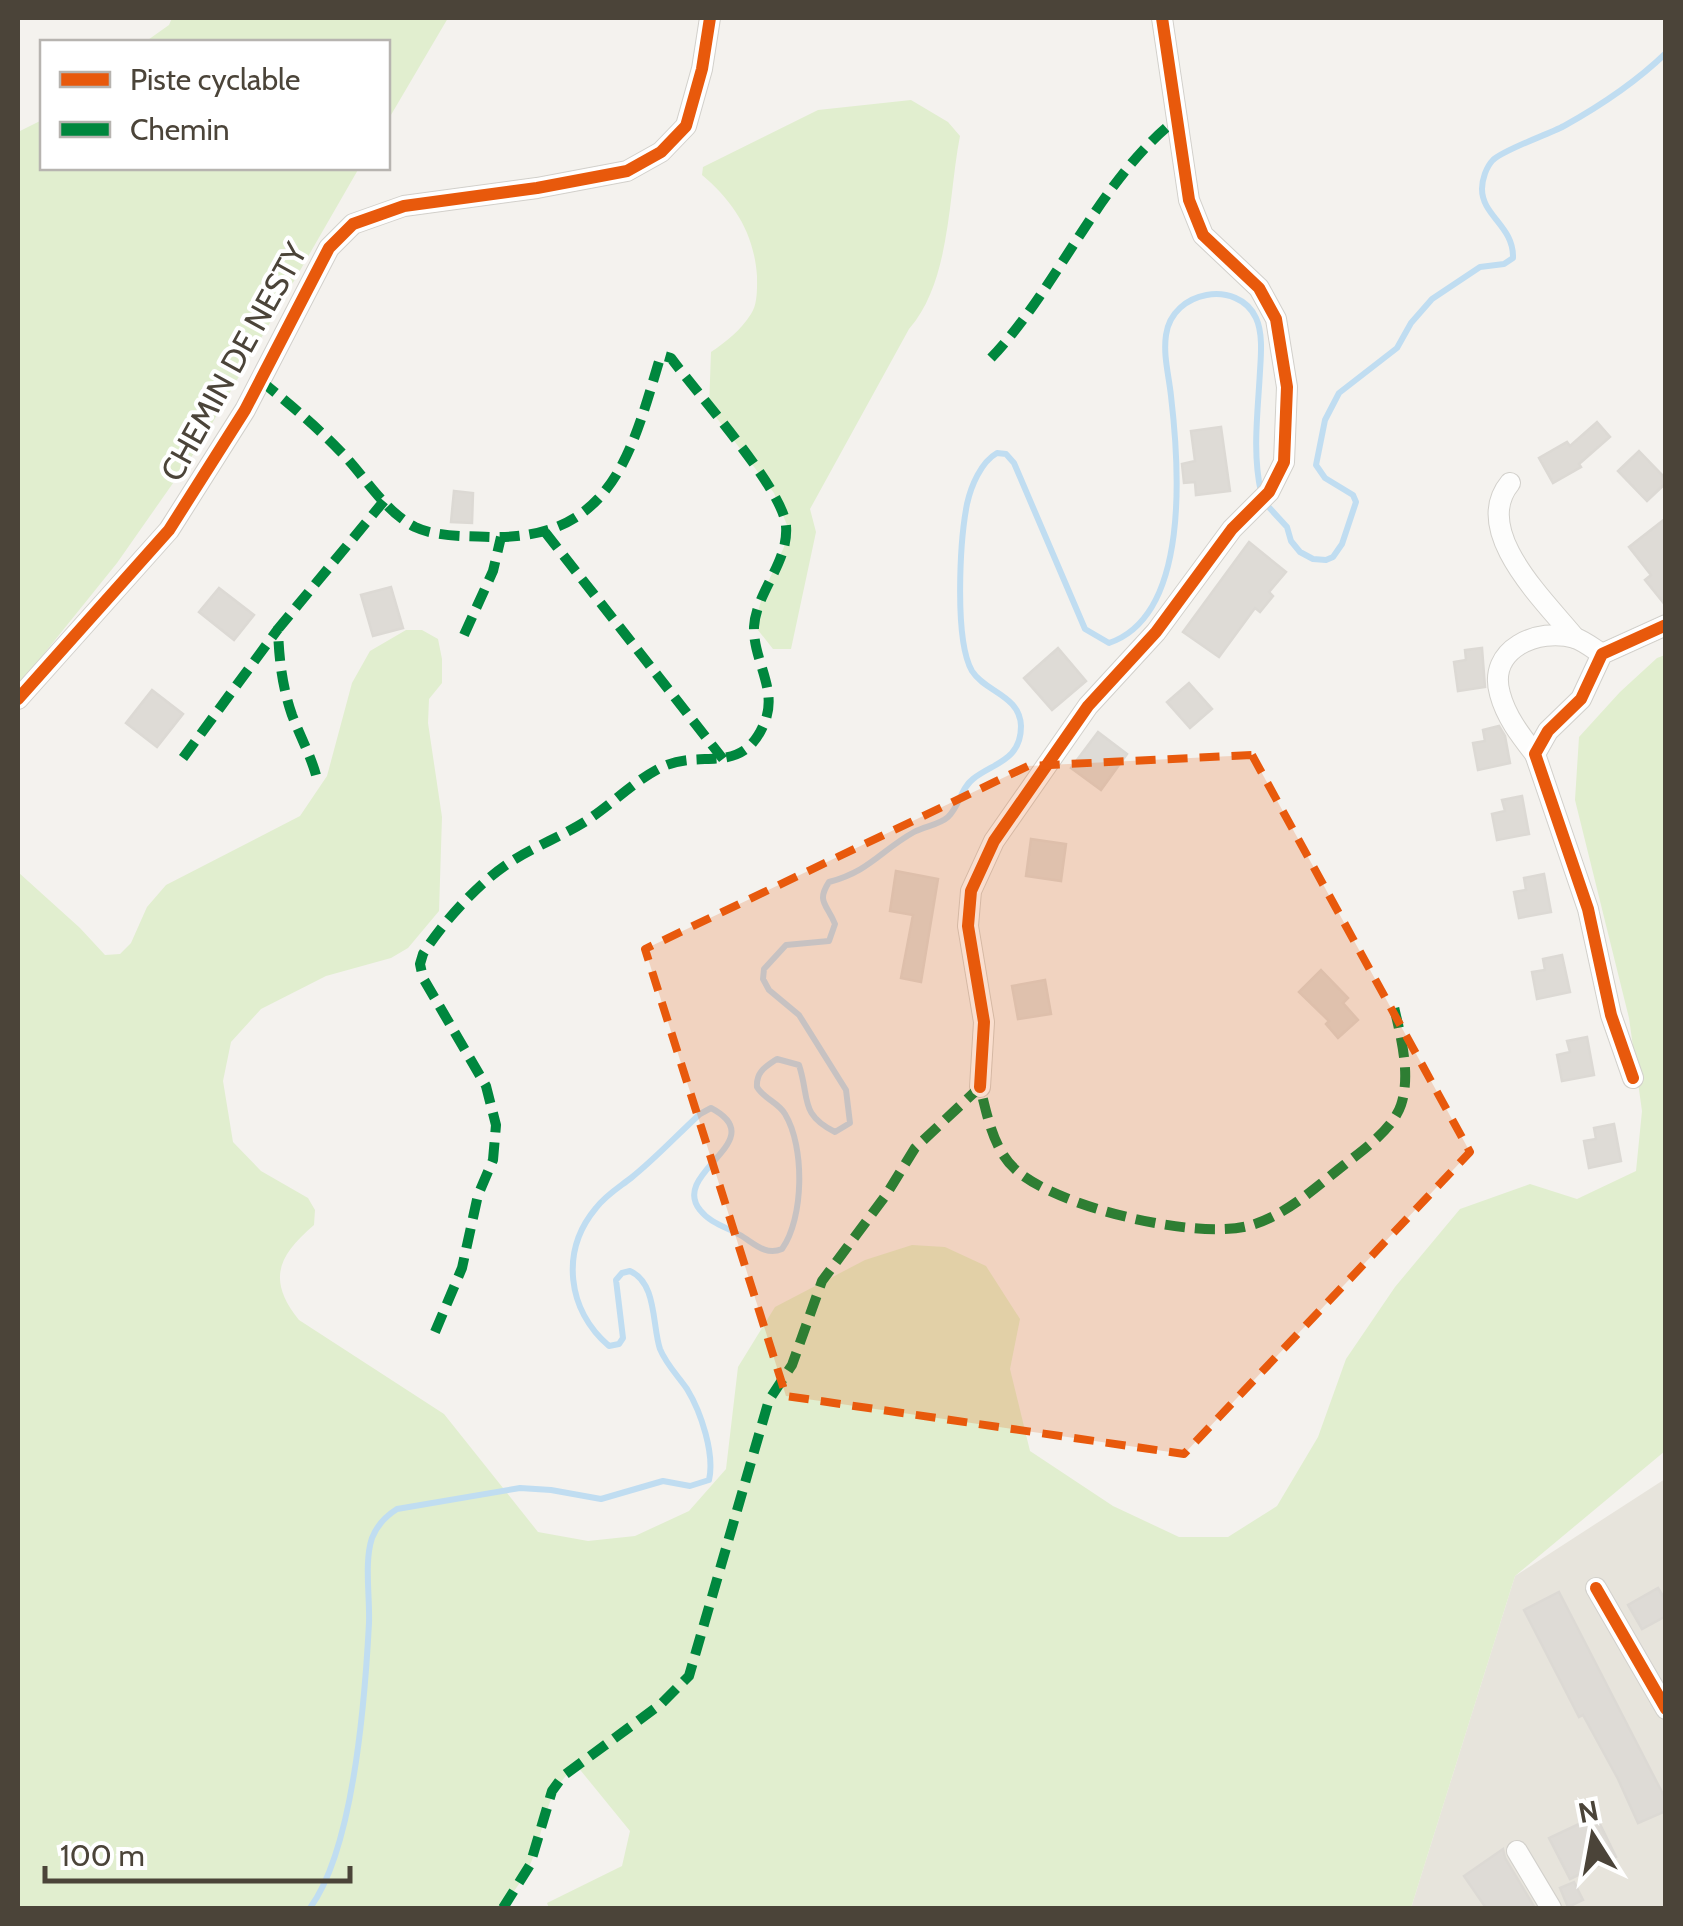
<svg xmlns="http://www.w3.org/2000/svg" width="1683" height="1926" viewBox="0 0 1683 1926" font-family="Cabin,sans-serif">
  <rect width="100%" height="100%" fill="#f4f2ee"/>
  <path fill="#e7e4dc" d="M1665,1479V1908H1411L1515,1576Z"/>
  <g fill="#e1eecf">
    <path d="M172,18H448L388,120V42H145L169,25Z"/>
    <path d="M911,100L948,122L960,136C948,197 951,281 909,329L810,509L816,532L791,649H773L754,625L764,591L784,547L787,525L774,493L709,408L711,352C726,342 741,330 751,314C758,304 757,287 757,276C754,233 734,202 702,175L703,167L818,110Z"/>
    <path d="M42,120V168H359L199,446L117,563L18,686V132Z"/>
    <path d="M406,630H422L438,639L442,659V683L429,699L428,723L442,817L439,911L408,948L391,958L326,976L261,1009L231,1042L223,1081L233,1142L261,1171L308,1198L315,1210L314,1225C279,1255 266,1279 299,1320L444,1414L538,1532L588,1541L635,1536L689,1511L726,1469L738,1367L775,1307L865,1260L912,1245L945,1247L986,1266L1020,1319L1010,1369L1030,1451L1113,1506L1179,1537H1228L1277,1506L1318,1437L1346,1359L1395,1287L1460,1209L1530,1184L1577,1199L1636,1171L1642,1111L1629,1018L1575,800L1579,737L1620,692L1657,658L1665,655V1451L1515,1576L1411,1908H549L547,1903L622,1866L630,1831L577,1766C542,1792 546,1831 529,1867C522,1881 511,1895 503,1908H18V872L80,928L105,955L120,954L131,943L147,907L166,885L300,816L327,776L352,683L370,651Z"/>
  </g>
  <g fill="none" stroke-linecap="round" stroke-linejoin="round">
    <g stroke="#c0ddf1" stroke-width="6">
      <path d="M1265,503L1287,527L1291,541L1300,552L1313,559L1326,560L1333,557L1342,544L1356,502L1353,495L1325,478L1316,465L1325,420L1339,393L1397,348L1411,323L1432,299L1480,267L1504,264L1513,258C1514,226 1482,216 1482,189C1482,180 1486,167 1493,160C1505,149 1547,135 1564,126C1600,106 1636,82 1666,53"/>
      <path d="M310,1908C354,1848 365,1699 369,1623C370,1597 364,1562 372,1538C377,1525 386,1516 397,1509L520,1488L551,1490L601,1499L663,1481L690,1486L709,1480C715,1454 701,1412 687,1389C678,1376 666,1364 660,1349C652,1325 657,1283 630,1271L622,1273L616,1280L623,1338L619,1344L609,1346C567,1310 560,1251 596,1208C606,1195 618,1188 631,1178C655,1159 677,1135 700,1114L711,1108C774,1141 669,1172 700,1210C710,1223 726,1227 740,1235C754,1243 765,1256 782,1249C804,1218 805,1147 785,1114C778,1102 764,1099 757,1087C756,1072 765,1067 777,1059L799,1065C810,1098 799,1114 835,1132L850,1123L846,1090L799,1015L769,990L763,979L764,969L786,945L829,941L835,924C827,904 816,902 829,882C870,871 880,851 914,832C925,826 939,825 948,817C960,806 960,789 973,779C993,763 1021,761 1021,726C1020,695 985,692 972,671C954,640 960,540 967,504C971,486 981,462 997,453L1006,454L1014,463L1085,629L1109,643C1191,615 1179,464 1171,396C1169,376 1163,356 1166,335C1172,290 1238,279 1256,318C1263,333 1261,355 1260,371C1258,411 1252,453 1261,492"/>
    </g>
  </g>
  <g fill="#dedbd6" stroke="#dcd9d4" stroke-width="2.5">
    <path d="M1597,422L1610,437L1579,464L1581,467L1553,483L1539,458L1567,442L1570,446Z"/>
    <path d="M1221,427L1230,491L1196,495L1195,482L1184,483L1182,464L1195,461L1191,431Z"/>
    <path d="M1639,451L1666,479V483L1647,501L1618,471Z"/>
    <path d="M454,491L473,493L472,523L451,522Z"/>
    <path d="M1666,518V606L1645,580L1651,575L1629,547Z"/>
    <path d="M1249,542L1286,572L1269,592L1273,596L1260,612L1255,608L1219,657L1183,632Z"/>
    <path d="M391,587L403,628L373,636L361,595Z"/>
    <path d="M219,588L254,615L234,640L199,612Z"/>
    <path d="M1058,648L1086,681L1052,710L1024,678Z"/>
    <path d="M1482,648L1485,687L1458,691L1454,662L1466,660L1465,650Z"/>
    <path d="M1189,683L1212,709L1190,728L1167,702Z"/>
    <path d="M152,690L183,714L157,747L126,723Z"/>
    <path d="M1499,726L1505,736L1510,763L1478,770L1473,743L1485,741L1483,730Z"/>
    <path d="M1098,732L1127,754L1101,790L1071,768Z"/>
    <path d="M1522,796L1529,834L1497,840L1492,814L1505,811L1502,800Z"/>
    <path d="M1031,839L1066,844L1061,881L1026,876Z"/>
    <path d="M896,871L938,879L921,982L901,978L913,915L890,911Z"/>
    <path d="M1544,874L1551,912L1519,918L1514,892L1526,890L1524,878Z"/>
    <path d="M1562,955L1570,992L1537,999L1532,972L1545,970L1543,959Z"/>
    <path d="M1321,970L1348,998L1343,1003L1358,1020L1338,1038L1326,1024L1329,1021L1299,992Z"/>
    <path d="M1045,980L1051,1014L1018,1019L1012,986Z"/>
    <path d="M1587,1037L1594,1075L1562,1081L1557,1055L1570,1052L1567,1041Z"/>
    <path d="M1614,1124L1621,1161L1589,1168L1584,1141L1596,1139L1594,1128Z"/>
    <path d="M1658,1588L1666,1601V1616L1642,1629L1628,1605Z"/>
    <path d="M1559,1592L1666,1800V1811L1638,1823L1618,1779L1583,1715L1579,1717L1524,1610Z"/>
    <path d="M1596,1816L1616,1857L1570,1879L1549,1838Z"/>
    <path d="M1503,1849L1505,1858L1535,1908H1486L1464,1876Z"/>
    <path d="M1574,1882L1583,1900L1568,1907L1560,1888Z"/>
  </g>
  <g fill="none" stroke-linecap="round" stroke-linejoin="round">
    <g stroke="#d2d0cb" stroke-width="22">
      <g id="minor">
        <path d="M1510,483C1470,531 1546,602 1575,638"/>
        <path d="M18,699L169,530L245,410L329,248L353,224L404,206L537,188L627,171L661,152L686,126L702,69L710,18"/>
        <path d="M1535,754C1521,736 1506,717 1500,694C1487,649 1538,627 1575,638C1584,641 1594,649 1602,654"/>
        <path d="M1633,1078L1611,1015L1588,909L1535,754L1548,731L1581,699L1602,654L1666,625"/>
        <path d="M980,1087L984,1022L968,926L971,891L994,841L1088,706L1156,632L1232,529L1269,492L1284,462L1287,387L1276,319L1259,288L1203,235L1189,200L1162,18"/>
        <path d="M1596,1588L1666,1709"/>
        <path d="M1517,1851L1551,1908"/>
      </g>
    </g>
    <use href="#minor" stroke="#fdfdfc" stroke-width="20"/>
    <g stroke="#00873e" stroke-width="10" stroke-dasharray="20 10" stroke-linecap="butt">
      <path d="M991,358C1058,288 1100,178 1177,119"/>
      <path d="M260,380C288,403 315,425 340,451C364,475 384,511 415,527C436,537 467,536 490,537C611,540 631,455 660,358L664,356L671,358C696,392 784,490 786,526C789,562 756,592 754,627C753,661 779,690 764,724C741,778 700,747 660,768C633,782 611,805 586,821C562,836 536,846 512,861C481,880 442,923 423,954L420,964L423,978L486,1086L496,1125L493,1160L478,1195L462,1268L435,1332"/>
      <path d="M545,532L723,759"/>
      <path d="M464,635L493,571L501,537"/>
      <path d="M183,758L278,629"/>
      <path d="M316,775C310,754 300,736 292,715C282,686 279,659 278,629L384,501"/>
      <path d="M503,1908L530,1865L552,1791L563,1776L661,1704L689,1676L769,1400L792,1365L822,1281L886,1195L915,1148L980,1087C987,1114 993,1150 1016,1170C1057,1207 1195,1240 1248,1226C1284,1217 1316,1187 1344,1165C1363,1150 1393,1129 1401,1105C1411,1075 1401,1037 1394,1007"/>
    </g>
    <g stroke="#fff" stroke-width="19">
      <g id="cycleway">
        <path d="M18,699L169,530L245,410L329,248L353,224L404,206L537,188L627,171L661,152L686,126L702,69L710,18"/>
        <path d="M1633,1078L1611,1015L1588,909L1535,754L1548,731L1581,699L1602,654L1666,625"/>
        <path d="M980,1087L984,1022L968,926L971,891L994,841L1088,706L1156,632L1232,529L1269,492L1284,462L1287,387L1276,319L1259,288L1203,235L1189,200L1162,18"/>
        <path d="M1596,1588L1666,1709"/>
      </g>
    </g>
    <use href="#cycleway" stroke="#e8590c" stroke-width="12"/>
  </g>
  <path fill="#e8590c" fill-opacity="0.2" stroke="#e8590c" stroke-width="8" stroke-dasharray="20 12" stroke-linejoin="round" d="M1252,755L1470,1152L1184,1454L786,1396L645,949L1028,766Z"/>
  <g text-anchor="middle" stroke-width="8" stroke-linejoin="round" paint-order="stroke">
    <g font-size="32" fill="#4b4439" stroke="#fff">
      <text transform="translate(234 362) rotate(-61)" y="11">CHEMIN DE NESTY</text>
    </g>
  </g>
  <rect width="1683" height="1926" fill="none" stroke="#4b4439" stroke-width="40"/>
  <rect x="40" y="40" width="350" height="130" fill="#ffffff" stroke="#b7b4b0" stroke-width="2.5"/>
  <rect x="60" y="72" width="50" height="15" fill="#e8590c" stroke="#b7b4b0" stroke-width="2.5"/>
  <text x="130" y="90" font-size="30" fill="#4b4439">Piste cyclable</text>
  <rect x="60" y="122" width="50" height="15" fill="#00873e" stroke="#b7b4b0" stroke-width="2.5"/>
  <text x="130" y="140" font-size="30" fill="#4b4439">Chemin</text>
  <g transform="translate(1593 1836) rotate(349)" stroke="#ffffff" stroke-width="8" paint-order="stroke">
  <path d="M0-8L18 38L0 25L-18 38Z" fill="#4b4439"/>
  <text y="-15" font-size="28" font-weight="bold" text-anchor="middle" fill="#4b4439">N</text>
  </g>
  <path d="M45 1866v15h305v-15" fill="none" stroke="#4b4439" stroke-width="5"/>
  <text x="60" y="1866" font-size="30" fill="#4b4439" stroke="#ffffff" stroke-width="8" paint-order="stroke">100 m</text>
</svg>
